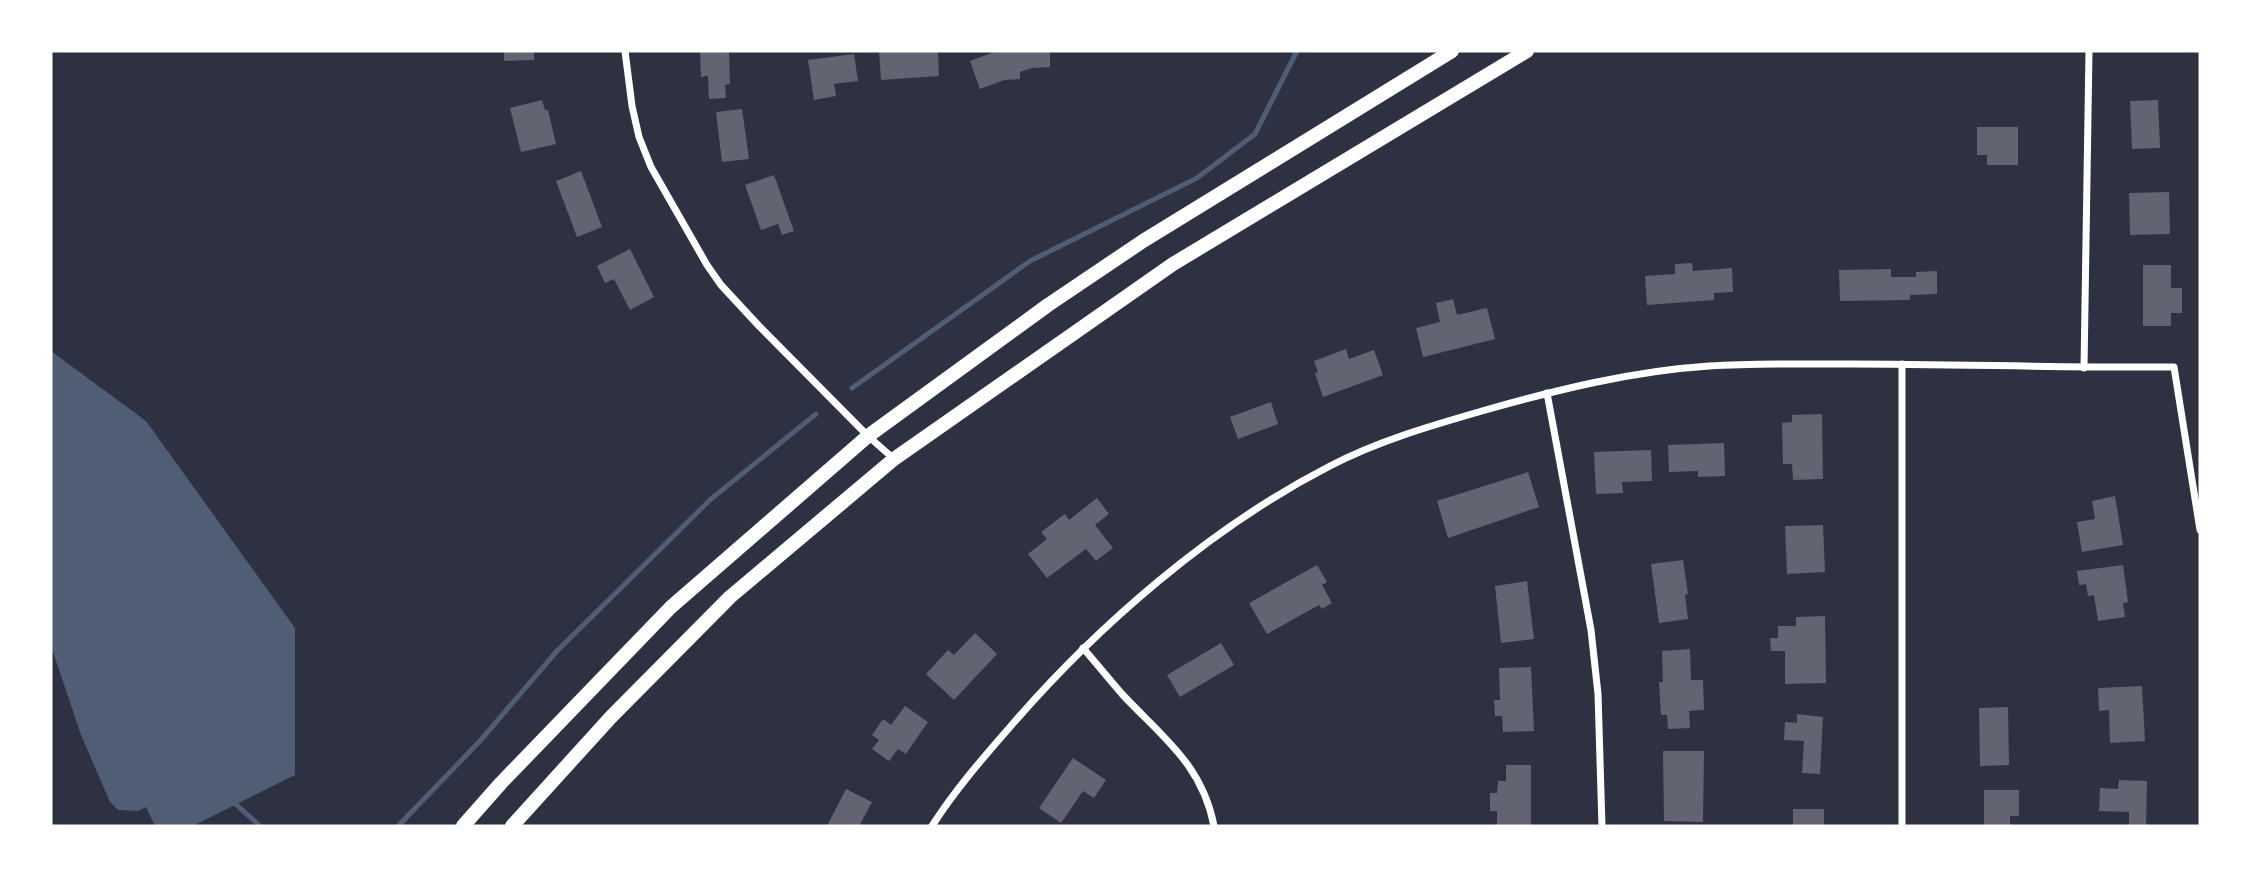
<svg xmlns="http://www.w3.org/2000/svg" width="2251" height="877" viewBox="0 0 2251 877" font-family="'Titillium Web',sans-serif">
  <rect width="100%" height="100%" fill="#2d3142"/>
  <path fill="#4f5d75" d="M51,351L146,421L295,628V775L193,826H155L146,807L138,811L118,810L110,802L81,735L51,646Z"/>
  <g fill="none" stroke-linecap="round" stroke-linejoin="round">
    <g stroke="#4f5d75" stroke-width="5">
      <path d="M852,388L1030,261L1197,178L1255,134L1297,51"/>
      <path d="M231,800L260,826"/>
      <path d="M398,826L480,741L557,651L711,499L816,414"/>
    </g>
  </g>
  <g fill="#626471">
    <path d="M504,51H534V60L504,61Z"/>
    <path d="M700,51H729L730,84L725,85L726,98L709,99L708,76L701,77Z"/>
    <path d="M879,51H938L939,76L881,80Z"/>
    <path d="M997,51H1050V67L1032,68L1020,72V79L1004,80L980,89L970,61Z"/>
    <path d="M854,54L858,81L834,84L836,96L814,100L808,60Z"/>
    <path d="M542,100L545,110H548L556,144L521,152L510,108Z"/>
    <path d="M2158,100L2160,148L2132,149L2130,101Z"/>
    <path d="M742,109L749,159L722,162L716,112Z"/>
    <path d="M1977,127H2018V165H1987V155H1977Z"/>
    <path d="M581,171L602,227L577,237L556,181Z"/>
    <path d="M774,175L794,231L782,235L778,224L761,230L745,185Z"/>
    <path d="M2169,192L2170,234L2130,235L2129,193Z"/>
    <path d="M630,249L654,297L630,310L614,279L605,283L597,266Z"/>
    <path d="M1692,263L1693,271L1732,268L1733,292L1714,293V300L1647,305L1645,276L1675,274V264Z"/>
    <path d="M2143,265H2171V288H2182V313H2171V326H2143Z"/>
    <path d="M1891,269V277H1916V272L1937,271V294L1910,295V300L1840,301L1839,270Z"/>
    <path d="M1453,299L1457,315L1487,308L1495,339L1423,357L1416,328L1440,322L1436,303Z"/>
    <path d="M1346,349L1349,359L1374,350L1383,375L1323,397L1315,373L1318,372L1314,361Z"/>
    <path d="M1271,402L1278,424L1238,439L1230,417Z"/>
    <path d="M1822,414L1823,479L1793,480L1792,464H1783L1782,423L1792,422V415Z"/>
    <path d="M1724,443L1725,476L1698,477V471L1669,472L1668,445Z"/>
    <path d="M1651,450L1652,481L1622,482L1623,493L1596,494L1594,452Z"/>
    <path d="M1528,472L1539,507L1448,538L1437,501Z"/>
    <path d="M2115,496L2123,545L2082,552L2077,522L2095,519L2092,501Z"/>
    <path d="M1097,498L1109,514L1095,525L1113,548L1096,561L1086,549L1047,578L1028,554L1047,539L1041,532L1065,514L1069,520Z"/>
    <path d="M1823,525L1825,572L1787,574L1785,526Z"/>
    <path d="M1683,560L1688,594L1685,595L1688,619L1659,623L1651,564Z"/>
    <path d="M1317,565L1327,582L1322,585L1332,603L1322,609L1319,605L1267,634L1249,603Z"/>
    <path d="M2123,565L2128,602L2123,603L2125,617L2098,621L2094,595L2088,596L2086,584L2079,585L2077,571Z"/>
    <path d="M1527,581L1534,639L1501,643L1495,586Z"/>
    <path d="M1825,616L1826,683L1785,684V651H1771L1770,638H1778V626H1796V617Z"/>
    <path d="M975,633L997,654L954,700L926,674L948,650L954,655Z"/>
    <path d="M1221,643L1234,665L1180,697L1167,675Z"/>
    <path d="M1690,649L1691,680H1703L1704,710L1689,711L1690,728L1668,729L1667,715H1661L1659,682H1663L1662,651Z"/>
    <path d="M1531,667L1534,731L1503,732L1502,716H1495L1494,700H1500L1499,668Z"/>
    <path d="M2142,686L2145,741L2110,743L2109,710L2099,711L2098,688Z"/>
    <path d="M905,706L928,722L906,754L898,749L889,761L872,749L879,740L872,735L883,719L891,725Z"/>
    <path d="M2008,707L2009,765L1980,766L1979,708Z"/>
    <path d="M1797,714L1823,717L1820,774L1802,773L1804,741L1784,740L1785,722L1797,723Z"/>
    <path d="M1663,751H1704L1703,822L1664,821Z"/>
    <path d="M1073,758L1106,780L1094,798L1083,791L1061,823L1039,808Z"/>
    <path d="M1506,765H1531V826H1497V811H1490V793H1497L1498,781H1506Z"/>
    <path d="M2119,780L2147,781L2146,826H2129V812L2099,811L2100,788L2118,789Z"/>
    <path d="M846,789L872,802L859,826H827Z"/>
    <path d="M1984,790H2019V816H2010V826H1984Z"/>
    <rect x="1793" y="809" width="31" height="17"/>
  </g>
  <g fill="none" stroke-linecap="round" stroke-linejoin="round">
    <g stroke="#fff" stroke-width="7">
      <path d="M625,51L632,106L639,137L651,167L707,265L721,285L759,326L868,436L894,459"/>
      <path d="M1902,364V826"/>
      <path d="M2084,368L2089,51"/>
      <path d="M1547,393L1591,630L1598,694L1602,826"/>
      <path d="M1083,648C1096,663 1109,679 1122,694C1162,737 1202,764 1214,826"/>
      <path d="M932,826C955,790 982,759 1010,727C1097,626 1211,527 1330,466C1378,441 1430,426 1482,411C1556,390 1632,371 1709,366C1756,363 1803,364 1850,364C1958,364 2066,368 2174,367L2200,530"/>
    </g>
    <g stroke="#fff" stroke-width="14">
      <path d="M463,826L501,783L671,607L868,436L1048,305L1143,241L1452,51"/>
      <path d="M512,826L611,717L730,597L894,459L1173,264L1527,51"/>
    </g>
  </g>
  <rect width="2251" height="877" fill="none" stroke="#ffffff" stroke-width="105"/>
</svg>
